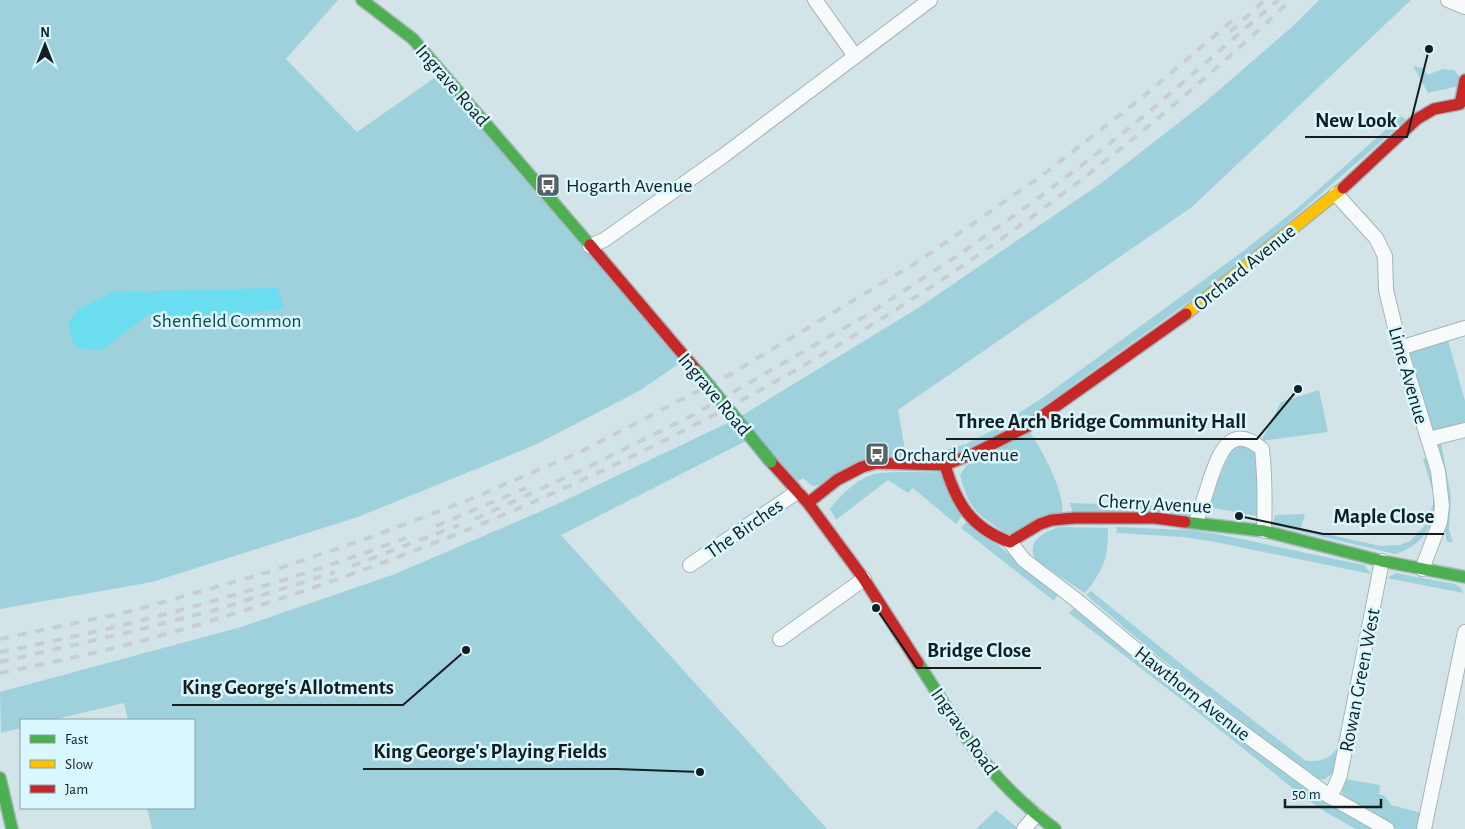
<svg xmlns="http://www.w3.org/2000/svg" width="1465" height="829" viewBox="0 0 1465 829" font-family="'Alegreya Sans',sans-serif">
  <rect width="100%" height="100%" fill="#d3e4e9"/>
  <g fill="#9fd1dc">
    <path d="M0,0H338L286,59L357,132L443,72L686,359L639,391L535,445L358,517L152,582L0,609Z"/>
    <path d="M1319,0H1411L1192,207L898,410L906,456L819,485L812,486L803,478L788,488L752,438L561,535L827,829H152L147,808H194V720H128L124,703L52,720H21V728L1,733L0,692L241,627L395,574L553,506L736,419L918,308L1100,184L1204,103L1293,26Z"/>
    <path d="M1413,66L1425,69L1427,75L1443,69L1454,70L1459,76V86L1428,93Z"/>
    <path d="M1401,116L1406,120L1233,270L1023,421L958,455H916V451H941L966,444L993,430L1045,396L1246,249L1300,206Z"/>
    <path d="M1448,340L1465,401V425L1432,433L1406,352Z"/>
    <path d="M1319,390L1328,432L1261,441L1281,402Z"/>
    <path d="M1029,431C1041,447 1067,496 1062,515L1011,537C980,515 970,514 960,475L967,465Z"/>
    <path d="M1441,443L1451,496L1449,530L1453,542H1447L1445,532L1447,508L1437,446Z"/>
    <path d="M1239,444L1259,450L1263,517L1208,507L1210,498L1231,451Z"/>
    <path d="M1429,457C1431,465 1435,474 1436,483C1439,515 1428,545 1395,554L1273,525L1275,515L1305,514L1301,528L1380,546L1400,545L1410,541L1425,525L1433,504V492L1423,459Z"/>
    <path d="M940,472L962,516L956,524L913,488L908,493L888,480L836,520L830,509C840,495 861,475 880,473C900,471 920,473 940,472Z"/>
    <path d="M1070,503L1159,506L1196,510L1192,515L1072,511Z"/>
    <path d="M967,521L1059,593L1054,601L961,528Z"/>
    <path d="M1059,527L1108,528C1108,559 1104,569 1085,593L1036,561C1025,541 1044,532 1059,527Z"/>
    <path d="M1117,527L1191,530L1217,534L1364,565L1371,574L1215,542L1183,537L1116,533Z"/>
    <path d="M1396,573L1455,584L1461,588L1463,593L1387,578Z"/>
    <path d="M1091,591L1196,676L1306,761C1324,761 1328,760 1339,746L1334,772L1325,779H1313L1158,656L1086,595Z"/>
    <path d="M1076,606L1321,799L1373,829H1356L1325,812L1295,790L1190,706L1069,613Z"/>
    <path d="M1346,779L1380,785L1379,794L1385,796L1391,805L1422,813L1418,829H1397L1344,800L1342,790Z"/>
    <path d="M996,810L1019,829H976Z"/>
  </g>
  <path fill="#6addf1" d="M278,288L284,309L232,315L180,316L149,314L102,350L75,348L68,324L79,309L113,292Z"/>
  <g fill="none" stroke-linecap="round" stroke-linejoin="round">
    <g stroke="#a6b4b7" stroke-width="16">
      <g id="street">
        <path d="M815,0L855,56"/>
        <path d="M1448,0L1465,7"/>
        <path d="M1336,194L1376,238L1385,256L1386,290L1400,348L1438,471L1442,506L1440,522L1422,569"/>
        <path d="M590,246L604,240L723,156L930,0"/>
        <path d="M1400,348L1465,328"/>
        <path d="M1429,439L1465,430"/>
        <path d="M1196,522C1201,508 1206,494 1210,480C1219,454 1230,422 1262,449C1265,477 1265,503 1264,531"/>
        <path d="M1010,542L1024,560L1075,599L1152,663L1231,724L1329,796L1387,829"/>
        <path d="M690,565L797,492"/>
        <path d="M780,639L864,579"/>
        <path d="M1329,796L1335,787L1340,775L1382,561"/>
        <path d="M1024,829L1036,815"/>
        <path d="M1424,829L1465,632"/>
      </g>
    </g>
    <g stroke="#a6b4b7" stroke-width="14">
      <g id="fast">
        <path d="M362,0L413,39L590,245"/>
        <path d="M1185,522L1264,531L1382,561L1465,577"/>
        <path d="M918,663C936,690 952,718 971,744C994,777 1023,805 1055,829"/>
        <path d="M0,778L12,829"/>
      </g>
    </g>
    <g stroke="#a6b4b7" stroke-width="14">
      <path id="slow" d="M1186,314L1343,188"/>
    </g>
    <g stroke="#a6b4b7" stroke-width="14">
      <g id="jam">
        <path d="M1343,188L1417,119L1434,109L1460,104L1465,80"/>
        <path d="M590,245L697,371"/>
        <path d="M771,462L808,503L864,579L918,663"/>
        <path d="M945,465C956,503 971,528 1010,542L1040,524L1052,520L1075,518H1155L1185,522"/>
        <path d="M808,503L837,480L862,467L876,463L945,465L975,453L1028,426L1186,314"/>
      </g>
    </g>
    <use href="#street" stroke="#f8fbfc" stroke-width="14"/>
    <use href="#fast" stroke="#4caf50" stroke-width="11"/>
    <use href="#slow" stroke="#ffc107" stroke-width="11"/>
    <use href="#jam" stroke="#c62828" stroke-width="11"/>
    <g stroke="#c8cdcf" stroke-width="4" stroke-dasharray="9 9" stroke-linecap="butt">
      <path d="M1230,32L1265,0"/>
      <path d="M475,519L584,469L693,415L867,315L960,254L1033,202L1099,152L1150,111L1278,0"/>
      <path d="M436,526L526,488"/>
      <path d="M352,566L459,525"/>
      <path d="M0,639L132,611L272,571L371,537L471,499L580,452L731,374L919,261L1040,177L1139,100L1233,20"/>
      <path d="M0,652C138,625 274,587 406,538"/>
      <path d="M0,662L134,631L222,608L335,572"/>
      <path d="M0,673C53,662 107,651 159,636C496,540 818,386 1095,169C1163,116 1228,59 1291,0"/>
    </g>
    <g stroke="#8ca7ac" stroke-width="14" stroke-linecap="butt">
      <path id="fast-bridge" d="M697,371L771,462"/>
    </g>
    <use href="#fast-bridge" stroke="#4caf50" stroke-width="11"/>
  </g>
  <defs>
    <g id="bus-square" transform="scale(1.25)"><rect x="-9" y="-9" width="18" height="18" rx="4" fill="#566366" stroke="#d8f7fe"/><path d="M-5-6H5V4H4V6H2V4H-2V6H-4V4H-5ZM-3.5-4V0h7V-4ZM-3.5 1.2v1.5H-2V1.2ZM2 1.2v1.5H3.5V1.2Z" fill="#fff"/></g>
  </defs>
  <g fill-rule="evenodd">
    <use href="#bus-square" x="548" y="185"/>
    <use href="#bus-square" x="877" y="454"/>
  </g>
  <g text-anchor="middle" stroke-width="5" stroke-linejoin="round" paint-order="stroke">
    <g font-size="20" fill="#131e20" stroke="#d8f7fe">
      <text transform="translate(453 85) rotate(49)" y="7">Ingrave Road</text>
      <text transform="translate(1244 267) rotate(-39)" y="7">Orchard Avenue</text>
      <text transform="translate(1409 375) rotate(74)" y="7">Lime Avenue</text>
      <text transform="translate(715 394) rotate(50)" y="7">Ingrave Road</text>
      <text transform="translate(1155 503) rotate(3)" y="7">Cherry Avenue</text>
      <text transform="translate(744 528) rotate(-35)" y="7">The Birches</text>
      <text transform="translate(1359 680) rotate(-79)" y="7">Rowan Green West</text>
      <text transform="translate(1193 693) rotate(38)" y="7">Hawthorn Avenue</text>
      <text transform="translate(965 731) rotate(55)" y="7">Ingrave Road</text>
    </g>
    <g font-size="20" fill="#131e20" stroke="#d8f7fe" text-anchor="start">
      <text x="566" y="192">Hogarth Avenue</text>
      <text x="894" y="461">Orchard Avenue</text>
    </g>
    <g font-size="20" fill="#054b56" stroke="#d8f7fe">
      <text x="227" y="327">Shenfield Common</text>
    </g>
  </g>
  <path fill="none" stroke="#131e20" stroke-width="2" d="M1429 49L1407 137H1305M1298 389L1257 439H946M1239 516L1323 534H1444M876 608L917 668H1041M466 650L403 705H172M700 772L617 769H363"/>
  <g fill="#131e20" stroke="#d8f7fe" stroke-width="2">
    <circle cx="1429" cy="49" r="5"/>
    <circle cx="1298" cy="389" r="5"/>
    <circle cx="1239" cy="516" r="5"/>
    <circle cx="876" cy="608" r="5"/>
    <circle cx="466" cy="650" r="5"/>
    <circle cx="700" cy="772" r="5"/>
  </g>
  <g font-size="21" text-anchor="middle" font-weight="bold" fill="#131e20" stroke="#d8f7fe" stroke-width="5" stroke-linejoin="round" paint-order="stroke">
    <text x="1356" y="127">New Look</text>
    <text x="1101" y="428">Three Arch Bridge Community Hall</text>
    <text x="1384" y="523">Maple Close</text>
    <text x="979" y="657">Bridge Close</text>
    <text x="288" y="694">King George's Allotments</text>
    <text x="490" y="758">King George's Playing Fields</text>
  </g>
  <rect x="20" y="719" width="175" height="90" fill="#d8f7fe" stroke="#89a0a5"/>
  <rect x="30" y="735" width="25" height="8" fill="#4caf50" stroke="#89a0a5"/>
  <text x="65" y="744" font-size="15" fill="#131e20">Fast</text>
  <rect x="30" y="760" width="25" height="8" fill="#ffc107" stroke="#89a0a5"/>
  <text x="65" y="769" font-size="15" fill="#131e20">Slow</text>
  <rect x="30" y="785" width="25" height="8" fill="#c62828" stroke="#89a0a5"/>
  <text x="65" y="794" font-size="15" fill="#131e20">Jam</text>
  <g transform="translate(45 45)" stroke="#d8f7fe" stroke-width="4" paint-order="stroke">
  <path d="M0-4L9 19L0 12L-9 19Z" fill="#131e20"/>
  <text y="-8" font-size="14" font-weight="bold" text-anchor="middle" fill="#131e20">N</text>
  </g>
  <path d="M1285 799v8h96v-8" fill="none" stroke="#131e20" stroke-width="2.5"/>
  <text x="1292" y="799" font-size="15" fill="#131e20" stroke="#d8f7fe" stroke-width="4" paint-order="stroke">50 m</text>
</svg>
